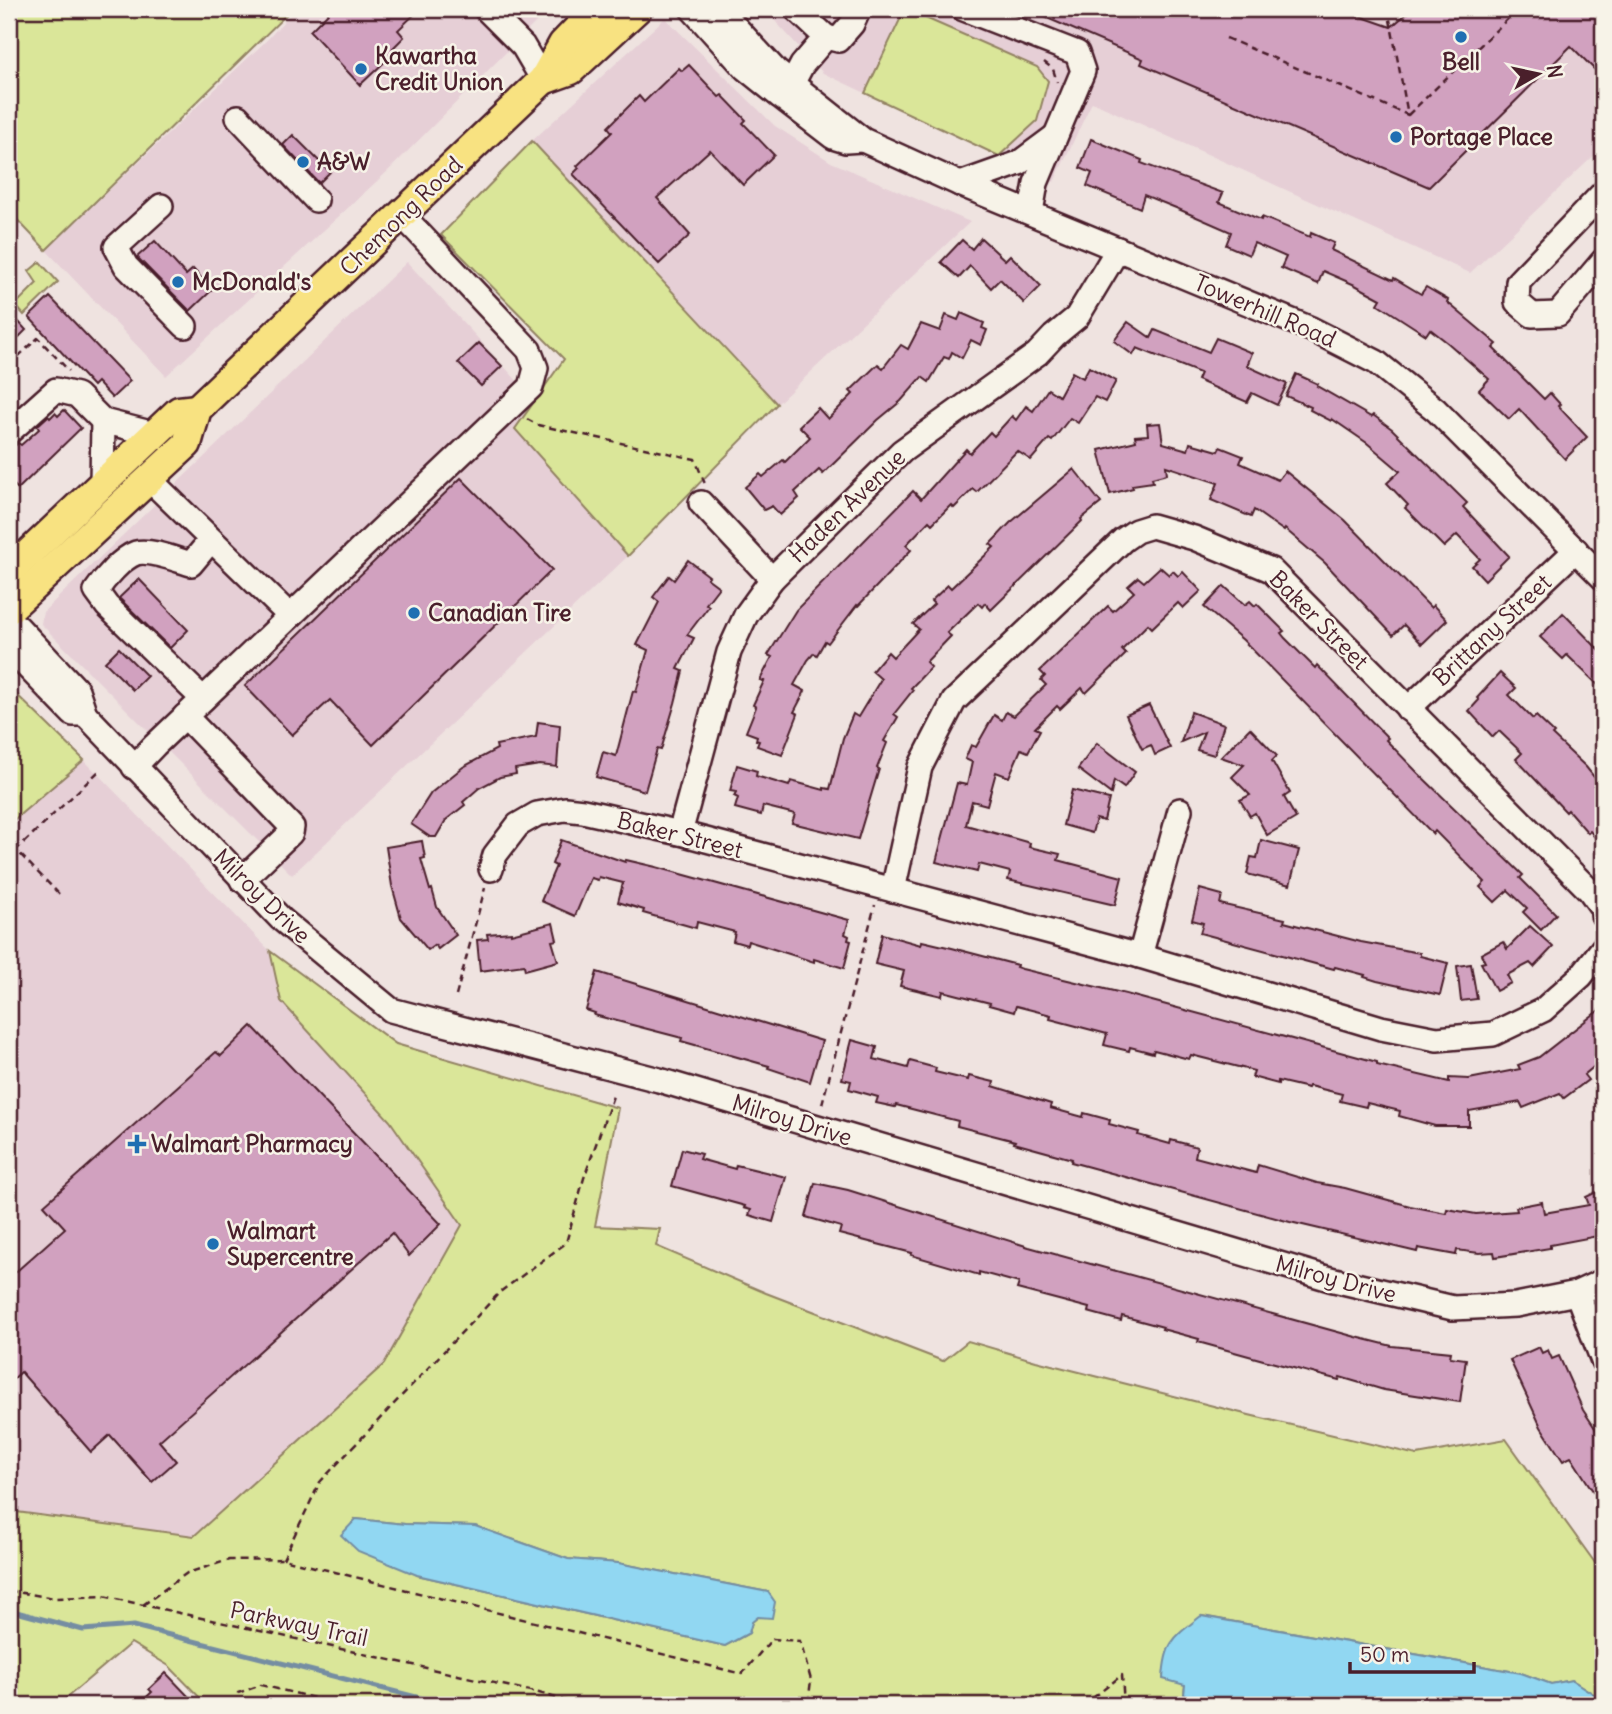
<svg xmlns="http://www.w3.org/2000/svg" width="1612" height="1714" viewBox="0 0 1612 1714" font-family="Delius,sans-serif">
  <rect width="100%" height="100%" fill="#efe3e0"/>
  <filter id="ink" filterUnits="userSpaceOnUse"><feTurbulence type="fractalNoise" baseFrequency=".0143" numOctaves="2"/><feDisplacementMap in="SourceGraphic" scale="14" xChannelSelector="R" yChannelSelector="G"/><feConvolveMatrix kernelMatrix="1 2 1 2 8 2 1 2 1" color-interpolation-filters="sRGB"/></filter>
  <g filter="url(#ink)">
    <g fill="#e6cfd6">
      <path d="M295,9H549L389,170L166,376L46,250L267,40Z"/>
      <path d="M764,9H1603V147L1470,273L1092,102L1054,182L823,73Z"/>
      <path d="M665,18L775,126L831,162L970,222L777,404L532,141Z"/>
      <path d="M407,262L536,401L515,429L628,556L292,875L41,624L43,612Z"/>
      <path d="M84,760L270,951L281,1001L390,1121L462,1224L384,1364L194,1537L9,1511V824Z"/>
    </g>
    <g fill="#dae699" stroke="#928262" stroke-width="2" fill-rule="evenodd">
      <path d="M9,9H292L46,250L9,211Z"/>
      <path d="M905,9L1037,67L1048,81L1037,121L999,156L865,93Z"/>
      <path d="M532,141L777,404L628,556L515,429L564,359L441,235Z"/>
      <path d="M40,262L58,282L24,315L15,305L37,283L29,271Z"/>
      <path d="M9,687L84,760L9,824Z"/>
      <path d="M270,951L396,1044L618,1108L595,1226L660,1229L656,1246L766,1293L943,1361L968,1341L1036,1361L1249,1415L1417,1455L1506,1439L1603,1574V1700L1572,1680L1551,1684L1521,1673L1202,1616L1185,1684L1183,1705H207L169,1666L131,1643L58,1705H15L9,1700V1511L194,1536L384,1364L462,1225L390,1121L281,1001ZM356,1519L405,1524L475,1526L568,1559L618,1563L768,1592L758,1617L752,1622L749,1633L725,1646L417,1575Z"/>
    </g>
    <g fill="#91d7f2" stroke="#758da2" stroke-width="2">
      <path d="M356,1519L405,1524L475,1526L568,1559L618,1563L768,1592L775,1602L772,1618L758,1617L752,1622L749,1633L725,1646L417,1575L358,1551L341,1535Z"/>
      <path d="M1201,1616L1521,1673L1551,1684L1572,1680L1603,1700V1705H1183L1185,1685L1163,1679C1165,1642 1173,1638 1201,1616Z"/>
    </g>
    <g fill="none" stroke-linecap="round" stroke-linejoin="round">
      <path stroke="#758da2" stroke-width="5" d="M9,1610L83,1630L134,1626L448,1705"/>
    </g>
    <g fill="#d1a1bf" stroke="#4a1f2b" stroke-width="2">
      <path d="M332,9H420L398,30L404,37L393,48L392,55L360,85L310,31Z"/>
      <path d="M1026,9H1348V12L1391,27L1412,9H1603V78L1571,46L1429,187L1141,64L1143,59Z"/>
      <path d="M689,65L719,97L722,95L746,120L743,123L774,155L743,185L710,150L657,198L690,235L659,264L573,174L579,168L577,166L612,132L608,127L639,96L644,102L679,68L682,71Z"/>
      <path d="M293,135L330,172L319,183L283,145Z"/>
      <path d="M1091,139L1142,160L1141,163L1223,193L1219,202L1261,220L1262,217L1310,237L1311,233L1334,243L1331,250L1393,280L1394,278L1421,294L1426,287L1448,300L1447,302L1497,344L1493,348L1544,399L1550,393L1560,404L1558,406L1587,437L1565,459L1519,409L1509,419L1479,390L1489,379L1448,343L1430,329L1426,335L1378,304L1381,299L1355,285L1323,271L1318,284L1281,268L1286,257L1254,243L1249,255L1226,245L1231,232L1176,208L1144,195L1140,208L1087,186L1092,173L1080,168Z"/>
      <path d="M981,238L1005,260L1010,255L1041,286L1024,303L1000,279L991,288L970,266L959,278L941,262L962,240L972,249Z"/>
      <path d="M155,241L186,275L193,269L212,290L190,311L137,257Z"/>
      <path d="M50,297L130,381L112,398L97,382L93,386L29,317Z"/>
      <path d="M9,311L26,330L9,347Z"/>
      <path d="M961,313L984,323L982,328L987,330L981,345L971,340L962,358L952,352L949,359L944,357L929,382L922,377L901,401L878,420L823,474L819,470L795,492L799,498L780,515L772,506L764,510L745,487L760,474L763,477L783,460L785,462L810,437L799,426L818,408L828,419L853,394L850,391L878,364L883,368L901,345L908,349L921,324L940,331L946,315L958,320Z"/>
      <path d="M1128,322L1151,338L1155,330L1209,352L1216,338L1252,353L1247,366L1287,384L1277,405L1252,393L1247,402L1197,380L1200,373L1137,348L1133,355L1114,341Z"/>
      <path d="M479,343L502,366L481,386L458,363Z"/>
      <path d="M1089,367L1116,381L1105,402L1095,397L1078,423L1070,418L1052,441L1049,439L1031,460L1017,451L977,492L973,489L954,508L951,505L932,524L929,521L906,545L911,550L858,606L857,605L828,643L825,641L817,655L814,653L808,660L794,685L805,691L794,712L798,714L782,755L757,746L759,741L756,740L757,736L746,732L756,707L753,705L764,681L760,680L772,657L768,655L796,610L913,491L921,499L966,449L970,453L990,432L994,436L1012,416L1016,420L1026,406L1033,411L1048,389L1059,396L1072,372L1083,378Z"/>
      <path d="M1296,374L1318,384L1317,386L1371,417L1373,415L1392,429L1467,503L1463,507L1509,556L1485,580L1472,566L1480,559L1457,535L1444,547L1405,508L1408,505L1387,483L1400,471L1367,443L1332,419L1331,421L1310,410L1311,407L1286,396Z"/>
      <path d="M64,410L81,428L18,489L9,480V451L18,443L21,445L39,429L37,426L48,416L50,418L55,413L58,416Z"/>
      <path d="M1160,423L1163,443L1188,450L1190,443L1218,451L1220,447L1243,456L1240,463L1278,480L1285,471L1345,520L1431,608L1433,605L1447,620L1422,644L1404,625L1393,635L1325,563L1285,529L1284,531L1254,510L1251,517L1211,500L1218,483L1166,466L1167,474L1152,478L1153,482L1132,485L1133,488L1110,494L1099,450L1136,441L1135,436L1148,435L1147,424Z"/>
      <path d="M1074,469L1101,503L1081,519L1082,521L991,610L985,603L982,607L978,603L947,633L951,636L926,662L931,667L911,688L913,690L894,714L898,717L884,741L887,743L877,768L879,769L858,839L792,823L795,814L763,806L761,815L735,808L738,798L734,796L736,792L730,791L737,765L757,771L756,776L789,786L791,781L824,790V788L830,789L843,738L853,714L858,717L881,679L872,671L888,652L893,657L919,629L913,624L934,604L931,601L948,585L951,588L994,547L990,544L1010,523Z"/>
      <path d="M461,478L552,570L373,745L330,700L292,735L245,686Z"/>
      <path d="M688,560L709,576L707,578L719,587L706,604L709,606L687,635L694,638L678,669L683,671L675,703L661,750L657,749L645,791L596,777L603,752L616,756L633,691L636,692L648,650L637,645L659,602L653,597L669,576L674,580Z"/>
      <path d="M1160,567L1169,575L1173,571L1178,576L1183,572L1201,591L1183,608L1178,603L1152,628L1148,624L1122,650L1126,654L1086,693L1082,688L1060,709L1057,706L1035,728L1040,730L1028,752L1021,749L1009,777L996,772L987,805L972,801L966,825L1030,843L1029,847L1060,854L1058,860L1122,877L1115,905L1008,880L1010,872L979,864L977,872L936,862L957,783L967,785L972,762L965,759L971,745L976,747L994,715L1002,720L1006,712L1014,716L1046,685L1041,680L1045,676L1040,671L1108,606L1113,611L1134,592L1128,586L1138,577L1144,582Z"/>
      <path d="M139,579L188,630L170,648L119,598Z"/>
      <path d="M1224,586L1245,605L1250,601L1255,606L1257,604L1284,631L1281,633L1285,638L1315,668L1317,665L1388,738L1386,740L1418,773L1523,875L1520,878L1556,914L1541,930L1523,912L1527,908L1508,890L1495,902L1480,887L1485,882L1435,831L1433,834L1243,640L1204,607Z"/>
      <path d="M1563,613L1603,654V690L1567,655L1563,659L1540,637Z"/>
      <path d="M119,648L147,676L133,690L105,662Z"/>
      <path d="M1500,673L1516,688L1509,695L1533,719L1536,716L1554,733L1552,735L1586,767L1603,788V848L1590,831L1588,833L1568,810L1566,812L1516,759L1522,753L1499,731L1493,737L1469,711L1479,700L1477,698Z"/>
      <path d="M1149,705L1170,748L1155,755L1151,745L1142,749L1126,715Z"/>
      <path d="M1191,712L1224,724L1214,755L1197,750L1204,732L1181,742Z"/>
      <path d="M538,722L560,725L557,767L540,765L515,769L516,774L500,777L479,788L463,802L465,805L446,820L436,837H430L411,824L431,793L463,767L497,749L496,745L536,737Z"/>
      <path d="M1250,728L1277,756L1272,761L1290,793L1284,797L1296,818L1267,835L1255,813L1250,816L1240,800L1250,795L1232,777L1244,765L1221,757Z"/>
      <path d="M1097,743L1135,772L1124,788L1114,781L1111,794L1078,769Z"/>
      <path d="M1072,790L1109,799L1104,821L1096,819L1092,833L1063,825Z"/>
      <path d="M561,840L625,862L626,860L656,867L849,920L845,934L849,936L848,940L851,941L844,968L814,959V962L748,941L747,945L733,941L735,932L697,922L696,928L643,913L644,910L618,902L623,883L599,877L598,880L591,878L575,916L541,901L556,866L552,864Z"/>
      <path d="M1261,840L1299,850L1290,885L1247,874L1251,857L1257,858Z"/>
      <path d="M422,841L425,858L421,859L430,890L432,889L437,907L456,935L438,949L435,945L428,950L401,918L392,886L386,847Z"/>
      <path d="M1200,889L1222,895L1220,904L1285,919L1284,922L1361,942L1420,953V956L1448,963L1440,995L1377,981L1364,977L1365,975L1335,967L1334,969L1200,933L1203,923L1192,920Z"/>
      <path d="M553,923L557,940L552,941L558,961L525,970L524,965L480,971L477,940L488,939L487,934L511,932V934Z"/>
      <path d="M1530,926L1553,947L1534,967L1530,963L1507,975L1511,983L1496,991L1481,963L1485,962L1481,954L1503,942L1507,949Z"/>
      <path d="M882,934L921,945L922,941L952,948L1017,965L1016,967L1022,969L1126,994L1377,1062V1065L1449,1082V1078L1469,1079L1520,1069L1518,1065L1539,1057L1603,1007V1059L1584,1075L1588,1080L1564,1098L1560,1093L1523,1108L1520,1102L1469,1111V1126H1435L1399,1116L1400,1111L1367,1103L1366,1107L1340,1101L1342,1094L1309,1086L1308,1088L1278,1081V1084L1252,1077L1254,1071L1191,1055L1189,1059L1154,1050L1153,1053L1130,1047L1129,1051L1104,1045L1107,1034L1050,1019L1051,1015L1016,1006L1014,1012L989,1005L990,1003L943,991L942,996L900,986L904,971L875,964Z"/>
      <path d="M1471,964L1477,999L1461,1001L1457,966Z"/>
      <path d="M597,972L822,1041L810,1082L768,1068L769,1066L681,1041L682,1038L594,1015L595,1013L586,1010Z"/>
      <path d="M252,1026L441,1224L409,1256L392,1233L159,1441L176,1461L152,1482L110,1435L91,1452L21,1372L9,1383V1278L65,1228L44,1205L216,1052L221,1056Z"/>
      <path d="M852,1040L877,1047L874,1059L908,1068L910,1061L936,1068L935,1072L968,1080L969,1076L994,1082L993,1086L1051,1104L1050,1108L1083,1117L1084,1113L1110,1120L1109,1124L1139,1132L1138,1135L1170,1144L1171,1140L1197,1147L1195,1157L1256,1173L1258,1165L1317,1183L1345,1188L1410,1206L1446,1213L1447,1209L1476,1214L1517,1211L1516,1207L1542,1202L1544,1213L1589,1205L1586,1197L1603,1189V1235L1550,1245V1248L1495,1257L1494,1252L1479,1253L1457,1250L1456,1255L1418,1248L1417,1252L1290,1222L1071,1162L1072,1159L1014,1143L1015,1141L957,1126L958,1121L896,1105L895,1107L876,1103L878,1097L849,1089L851,1081L842,1079Z"/>
      <path d="M682,1149L701,1154L699,1159L735,1169L736,1165L786,1177L773,1222L749,1215L751,1210L744,1208L745,1206L672,1186Z"/>
      <path d="M815,1183L848,1190L1029,1247L1356,1337L1392,1346L1451,1352L1450,1357L1466,1359L1460,1402L1384,1390L1340,1377L1339,1380L1267,1361L1198,1342L1199,1339L1162,1329L1163,1327L1122,1316L1121,1321L1088,1312L1089,1308L1017,1289L1019,1283L979,1272V1275L911,1255L912,1253L839,1234L841,1227L806,1217Z"/>
      <path d="M1539,1347L1542,1353L1548,1350L1552,1359L1559,1356L1583,1410L1603,1440V1484L1593,1491L1571,1457L1563,1461L1541,1427L1510,1360Z"/>
      <path d="M166,1673L189,1697L180,1705H138L152,1692L149,1689Z"/>
    </g>
    <g fill="none" stroke-linecap="round" stroke-linejoin="round">
      <g stroke="#4a1f2b" stroke-width="28">
        <g id="minor">
          <path d="M486,9L523,46L543,80"/>
          <path d="M692,9L745,68L781,97L833,137L846,141L862,140"/>
          <path d="M719,9L776,71L863,140L960,184L1311,329L1376,362L1436,410L1603,578"/>
          <path d="M964,9L1077,53L1083,71L1036,183L1031,212"/>
          <path d="M826,37L838,40L852,24L859,9"/>
          <path d="M792,84L802,65L826,37L796,9"/>
          <path d="M238,117L316,200"/>
          <path d="M960,184L1019,163L1054,137"/>
          <path d="M1603,193L1518,282L1517,302L1532,315L1558,314L1603,261"/>
          <path d="M161,206L116,247L126,266L185,326"/>
          <path d="M9,432L56,390L77,395L103,421L154,434"/>
          <path d="M148,478L290,616"/>
          <path d="M102,484L103,421"/>
          <path d="M701,503L772,579"/>
          <path d="M9,624L18,627L77,690L85,714L281,919L391,1010L659,1080L1330,1279L1453,1308L1516,1305L1577,1293L1603,1281"/>
          <path d="M9,648L73,714H85"/>
          <path d="M203,699L107,606L96,591C104,579 122,558 136,553C150,549 177,560 191,564L211,540"/>
          <path d="M1408,709L1576,550"/>
          <path d="M185,716L292,827L291,833L242,880"/>
          <path d="M134,767L155,745L531,387L536,368L529,350L402,215"/>
          <path d="M680,833L729,652L746,615L772,579L902,451L1037,354L1054,336L1077,317L1118,249"/>
          <path d="M491,869L495,855L518,825L537,814L565,809L583,811L680,833L1140,956L1381,1028L1437,1039L1493,1034L1543,1010L1581,976L1603,948"/>
          <path d="M893,890L920,767L954,701L1123,540L1136,531L1152,526L1194,538L1271,570L1590,891L1603,909V915"/>
          <path d="M1140,956L1180,810"/>
          <path d="M1577,1293L1603,1361"/>
        </g>
      </g>
      <g stroke="#4a1f2b" stroke-width="33">
        <g id="major">
          <path d="M543,80L571,70L637,9"/>
          <path d="M9,572L179,411L197,409"/>
          <path d="M9,609L187,444L197,409L543,80L563,44L597,9"/>
        </g>
      </g>
      <g stroke="#4a1f2b" stroke-width="2.5" stroke-dasharray="7 5" stroke-linecap="butt">
        <path d="M1226,38L1408,115L1388,9"/>
        <path d="M1044,62L1053,69L1057,82"/>
        <path d="M1408,115L1518,9"/>
        <path d="M9,365L38,338L69,371"/>
        <path d="M527,419L538,425L695,459L705,484"/>
        <path d="M59,894L16,850L100,770"/>
        <path d="M456,996L485,888"/>
        <path d="M822,1104L875,905"/>
        <path d="M283,1559L320,1482L500,1292L566,1243L584,1178L613,1096"/>
        <path d="M9,1591L55,1598L103,1596L539,1693L580,1705"/>
        <path d="M143,1605L187,1573L229,1560L283,1559L742,1674L772,1639L800,1641L811,1680L808,1705"/>
        <path d="M234,1705L238,1693L261,1685L343,1705"/>
        <path d="M1084,1705L1122,1675L1124,1705"/>
      </g>
      <use href="#minor" stroke="#f7f3e8" stroke-width="23"/>
      <use href="#major" stroke="#f8e281" stroke-width="28"/>
    </g>
  </g>
  <g fill="#1f6fb2" stroke="#f7f3e8" stroke-width="2.5">
    <circle cx="1461" cy="37" r="7"/>
    <circle cx="361" cy="69" r="7"/>
    <circle cx="1396" cy="137" r="7"/>
    <circle cx="303" cy="162" r="7"/>
    <circle cx="178" cy="282" r="7"/>
    <circle cx="414" cy="613" r="7"/>
    <path d="M133.5 1133.5h7v7h7v7h-7v7h-7v-7h-7v-7h7z"/>
    <circle cx="213" cy="1244" r="7"/>
  </g>
  <g text-anchor="middle" stroke-width="5" stroke-linejoin="round" paint-order="stroke">
    <g font-size="23" font-weight="bold" fill="#4a1f2b" stroke="#f7f3e8" text-anchor="start">
      <text x="375" y="64">Kawartha<tspan x="375" dy="26">Credit Union</tspan></text>
      <text x="1461" y="70" text-anchor="middle">Bell</text>
      <text x="1410" y="145">Portage Place</text>
      <text x="317" y="170">A&amp;W</text>
      <text x="192" y="290">McDonald's</text>
      <text x="428" y="621">Canadian Tire</text>
      <text x="151" y="1152">Walmart Pharmacy</text>
      <text x="227" y="1239">Walmart<tspan x="227" dy="26">Supercentre</tspan></text>
    </g>
    <g font-size="23" fill="#4a1f2b" stroke="#f7f3e8">
      <text transform="translate(401 216) rotate(-44)" y="8">Chemong Road</text>
      <text transform="translate(1265 311) rotate(23)" y="8">Towerhill Road</text>
      <text transform="translate(847 506) rotate(-44)" y="8">Haden Avenue</text>
      <text transform="translate(1319 620) rotate(45)" y="8">Baker Street</text>
      <text transform="translate(1492 630) rotate(-43)" y="8">Brittany Street</text>
      <text transform="translate(680 835) rotate(14)" y="8">Baker Street</text>
      <text transform="translate(262 896) rotate(44)" y="8">Milroy Drive</text>
      <text transform="translate(792 1120) rotate(17)" y="8">Milroy Drive</text>
      <text transform="translate(1336 1279) rotate(15)" y="8">Milroy Drive</text>
      <text transform="translate(299 1624) rotate(12)" y="8">Parkway Trail</text>
    </g>
  </g>
  <rect width="1612" height="1714" fill="none" stroke="#f7f3e8" stroke-width="35"/>
  <rect x="18" y="18" width="1577" height="1679" fill="none" stroke="#4a1f2b" stroke-width="2.5" filter="url(#ink)"/>
  <g transform="translate(1538 74) rotate(81)" stroke="#f7f3e8" stroke-width="5" paint-order="stroke">
  <path d="M0-5L12 26L0 18L-12 26Z" fill="#4a1f2b"/>
  <text y="-10" font-size="19" font-weight="bold" text-anchor="middle" fill="#4a1f2b">N</text>
  </g>
  <path d="M1350 1662v10h124v-10" fill="none" stroke="#4a1f2b" stroke-width="3.5"/>
  <text x="1360" y="1662" font-size="21" fill="#4a1f2b" stroke="#f7f3e8" stroke-width="5" paint-order="stroke">50 m</text>
</svg>
